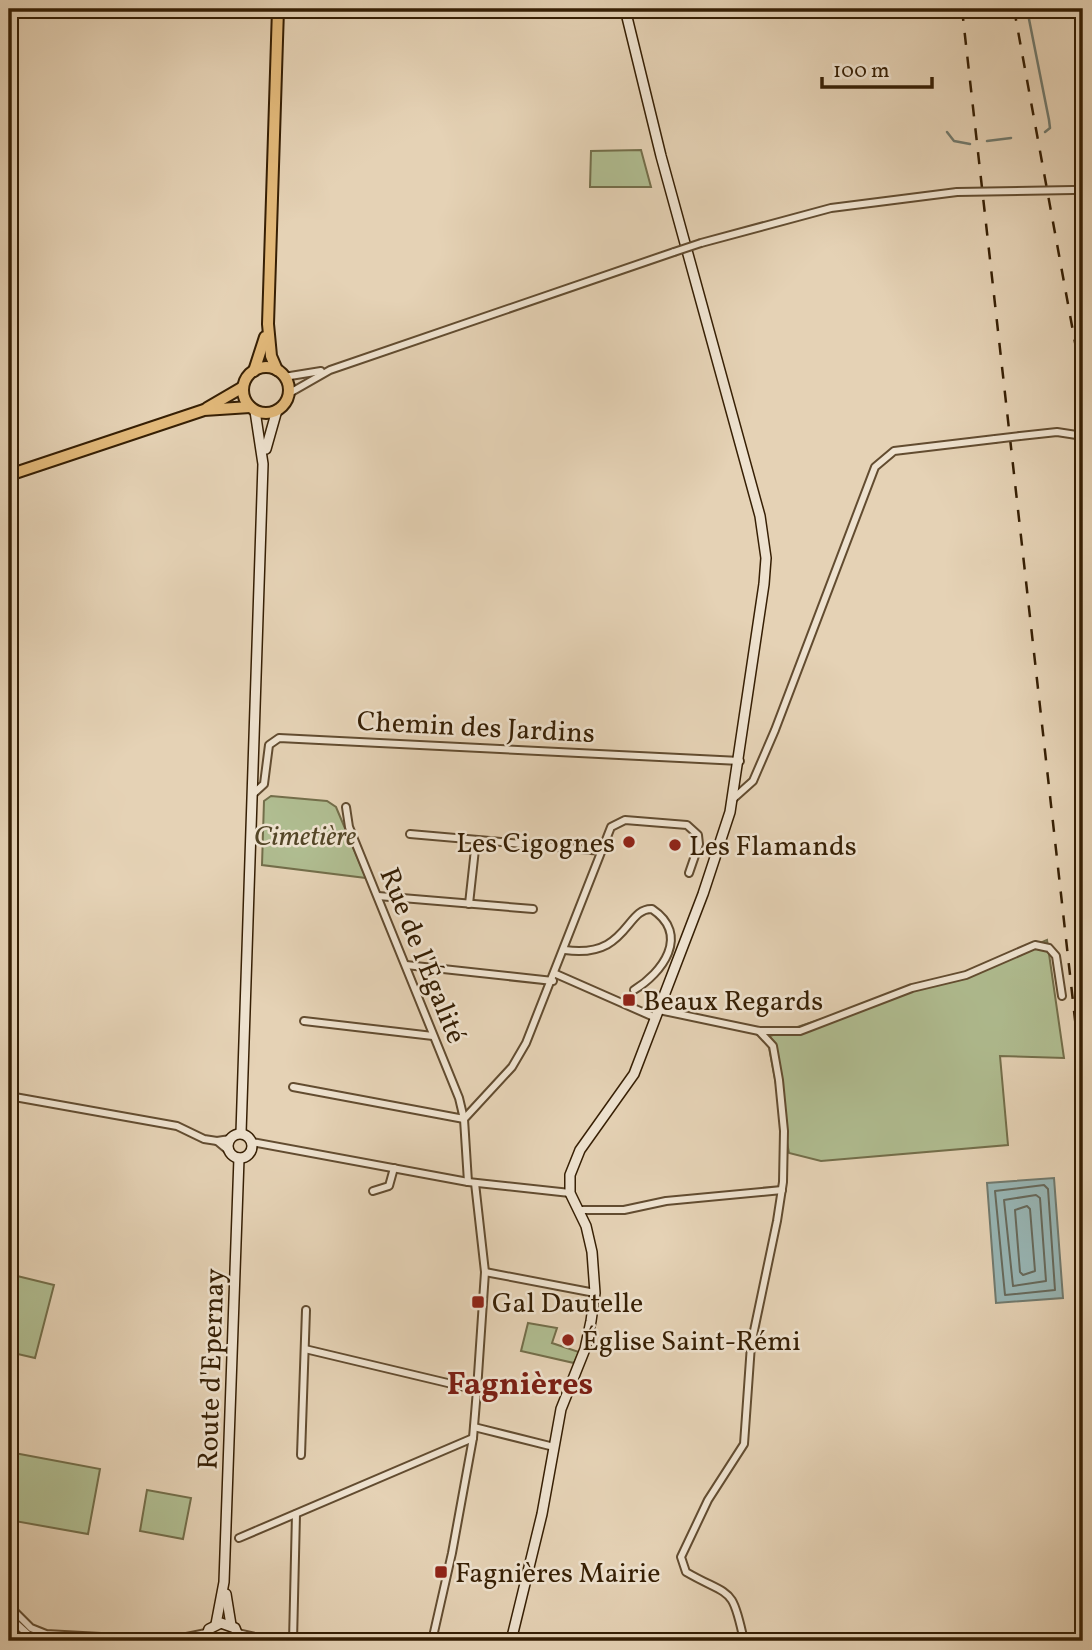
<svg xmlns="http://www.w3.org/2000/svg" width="1092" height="1650" viewBox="0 0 1092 1650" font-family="Vollkorn,serif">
  <rect width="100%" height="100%" fill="#e5d2b5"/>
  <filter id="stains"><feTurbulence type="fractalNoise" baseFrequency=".00286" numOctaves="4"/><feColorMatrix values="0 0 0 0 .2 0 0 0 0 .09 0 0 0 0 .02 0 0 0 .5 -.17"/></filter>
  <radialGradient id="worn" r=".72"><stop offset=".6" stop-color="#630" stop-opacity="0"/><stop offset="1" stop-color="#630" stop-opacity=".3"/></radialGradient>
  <g fill="#b0bd91" stroke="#736e4a" stroke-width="2">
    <path d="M641,150L651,187H590L591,151Z"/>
    <path d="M271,796L327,801L336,807L366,878L262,865L264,801Z"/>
    <path d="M1047,940L1064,1058L1000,1056L1008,1145L821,1161L789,1153L767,1037L998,961Z"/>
    <path d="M9,1274L54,1285L35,1358L9,1352Z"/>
    <path d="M528,1323L557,1328L552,1343L579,1352L574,1363L521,1351Z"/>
    <path d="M9,1452L100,1469L88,1534L9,1520Z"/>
    <path d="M147,1490L191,1498L183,1539L140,1531Z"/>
  </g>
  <path fill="#98b6b5" stroke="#717a6e" stroke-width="2" d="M1054,1178L1063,1298L996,1303L987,1183Z"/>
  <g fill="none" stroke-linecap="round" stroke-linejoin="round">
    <g stroke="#676a5c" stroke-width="2">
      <path d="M1044,1185L1048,1189L1055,1290L1005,1295L995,1191Z"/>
      <path d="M1036,1195L1040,1198L1046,1281L1013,1286L1004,1200Z"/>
      <path d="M1027,1206L1030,1209L1035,1271L1023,1275L1020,1272L1015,1210Z"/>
    </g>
    <g stroke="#717a6e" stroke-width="2.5">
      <path d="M1027,9L1049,120L1050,128L1045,132"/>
      <path d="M947,132L954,141L970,144"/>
      <path d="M987,141L1011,138"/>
    </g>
    <g stroke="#624c30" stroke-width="10">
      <g id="street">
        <path d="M1073,190H1083"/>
        <path d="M701,243L831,208L957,192"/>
        <path d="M284,377L321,371"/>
        <path d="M288,394L330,370L674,252"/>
        <path d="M1020,436L1057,432L1083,436"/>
        <path d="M252,795L264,784L269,745L279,738L740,761"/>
        <path d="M734,798L753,781L775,730L875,467L894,451L995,439"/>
        <path d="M410,834L602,851"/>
        <path d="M378,896L533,909"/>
        <path d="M469,904L476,840"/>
        <path d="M565,950C628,959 625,908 652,909C691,935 662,973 634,990"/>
        <path d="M406,965L553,981"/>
        <path d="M556,974L656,1018"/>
        <path d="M659,1010L759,1031H800L912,988L966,975L1035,945L1049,948L1056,956L1062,996"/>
        <path d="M304,1021L433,1036"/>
        <path d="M293,1087L464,1119L459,1098L349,827L346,807"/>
        <path d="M9,1096L177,1126L204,1139L217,1141"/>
        <path d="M252,1142L468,1182L570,1193"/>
        <path d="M229,1151L217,1141L230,1139"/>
        <path d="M468,1182L464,1119L512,1067L526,1043L611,827L625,820L687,825L698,835L699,844L689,873"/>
        <path d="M373,1191L389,1186L394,1168"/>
        <path d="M580,1210H624L666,1201L782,1190"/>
        <path d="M485,1272L595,1293"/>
        <path d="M305,1349L477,1390"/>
        <path d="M474,1427L554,1447"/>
        <path d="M301,1455L306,1310"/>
        <path d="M239,1538L473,1438"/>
        <path d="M9,1606L31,1628L46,1634L174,1641"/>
        <path d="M9,1617L32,1638L81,1639"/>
        <path d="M238,1633L272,1641"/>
        <path d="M172,1640L206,1633"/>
        <path d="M293,1641L296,1514"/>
        <path d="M432,1641L452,1553L473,1438L477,1390L485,1272L475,1183"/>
        <path d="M744,1641C732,1584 731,1598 686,1572L681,1557L708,1500L744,1444L751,1345L777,1221L783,1182L784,1131L779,1080L773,1046L759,1031"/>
      </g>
    </g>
    <g stroke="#361f04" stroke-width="12">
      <g id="secondary">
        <path d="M266,449L277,410"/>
        <path d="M241,1133L263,464L255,411"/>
        <circle cx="240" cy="1146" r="12"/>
        <path d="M226,1594L231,1625"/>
        <path d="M216,1624L224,1582L239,1158"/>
        <path d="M205,1641L209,1629L221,1623L235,1628L240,1641"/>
        <path d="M511,1641L542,1514L561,1409L585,1349L591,1321L595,1293L592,1252L586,1226L570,1193V1175L580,1150L634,1074L703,894L730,812L764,584L766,558L760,516L661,156L625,9"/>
      </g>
    </g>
    <g stroke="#361f04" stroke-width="14">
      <g id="primary">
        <circle cx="266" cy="390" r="23"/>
        <path d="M277,370L271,356L268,324L278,9"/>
        <path d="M254,371L265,337"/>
        <path d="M207,408L243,387"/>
        <path d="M9,475L204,410L250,407"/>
      </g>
    </g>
    <use href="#street" stroke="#eee2cf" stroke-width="6"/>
    <use href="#secondary" stroke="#eee2cf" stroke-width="9"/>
    <use href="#primary" stroke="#e2b97a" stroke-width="10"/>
    <g stroke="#361f04" stroke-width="2.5" stroke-dasharray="12 12" stroke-linecap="butt">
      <path d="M962,9L1083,1091"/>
      <path d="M1014,9L1083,386"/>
    </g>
    <g stroke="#624c30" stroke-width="10" stroke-linecap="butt">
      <g id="street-bridge">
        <path d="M957,192L1073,190"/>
        <path d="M674,252L701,243"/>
        <path d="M995,439L1020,436"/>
      </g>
    </g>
    <use href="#street-bridge" stroke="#eee2cf" stroke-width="6"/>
  </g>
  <g fill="#8f2418" stroke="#eee2cf" stroke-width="2.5">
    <circle cx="629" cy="842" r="7"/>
    <circle cx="675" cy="845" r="7"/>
    <rect x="622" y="993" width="14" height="14" rx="3.5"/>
    <rect x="471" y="1295" width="14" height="14" rx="3.5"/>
    <circle cx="568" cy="1340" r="7"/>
    <rect x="434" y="1565" width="14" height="14" rx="3.5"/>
  </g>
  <g text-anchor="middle" stroke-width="5" stroke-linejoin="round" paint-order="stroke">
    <g font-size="28" fill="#361f04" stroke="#eee2cf">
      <text transform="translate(476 726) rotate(3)" y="10">Chemin des Jardins</text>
      <text transform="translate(424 955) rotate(68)" y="10">Rue de l'Égalité</text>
      <text transform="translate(210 1369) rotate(-88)" y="10">Route d'Epernay</text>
    </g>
    <g font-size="28" font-style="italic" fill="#544627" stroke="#eee2cf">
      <text x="305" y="845">Cimetière</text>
    </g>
    <g font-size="28" fill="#361f04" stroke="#eee2cf" text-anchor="start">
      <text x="615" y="852" text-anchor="end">Les Cigognes</text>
      <text x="689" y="855">Les Flamands</text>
      <text x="643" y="1010">Beaux Regards</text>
      <text x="492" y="1312">Gal Dautelle</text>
      <text x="582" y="1350">Église Saint-Rémi</text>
      <text x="455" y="1582">Fagnières Mairie</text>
    </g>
    <g font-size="32" font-weight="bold" fill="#7a1f14" stroke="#eee2cf">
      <text x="520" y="1394">Fagnières</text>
    </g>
  </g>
  <rect width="1092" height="1650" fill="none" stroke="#e5d2b5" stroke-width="35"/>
  <rect x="10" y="10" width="1071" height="1629" fill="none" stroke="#361f04" stroke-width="3.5"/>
  <rect x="18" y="18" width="1057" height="1615" fill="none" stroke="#361f04" stroke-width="2"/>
  <path d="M822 77v10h110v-10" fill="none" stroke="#361f04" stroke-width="3.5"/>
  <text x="833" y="77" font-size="21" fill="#361f04" stroke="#eee2cf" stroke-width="5" paint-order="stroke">100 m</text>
  <rect width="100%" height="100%" filter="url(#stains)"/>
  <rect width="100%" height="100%" fill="url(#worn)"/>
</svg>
